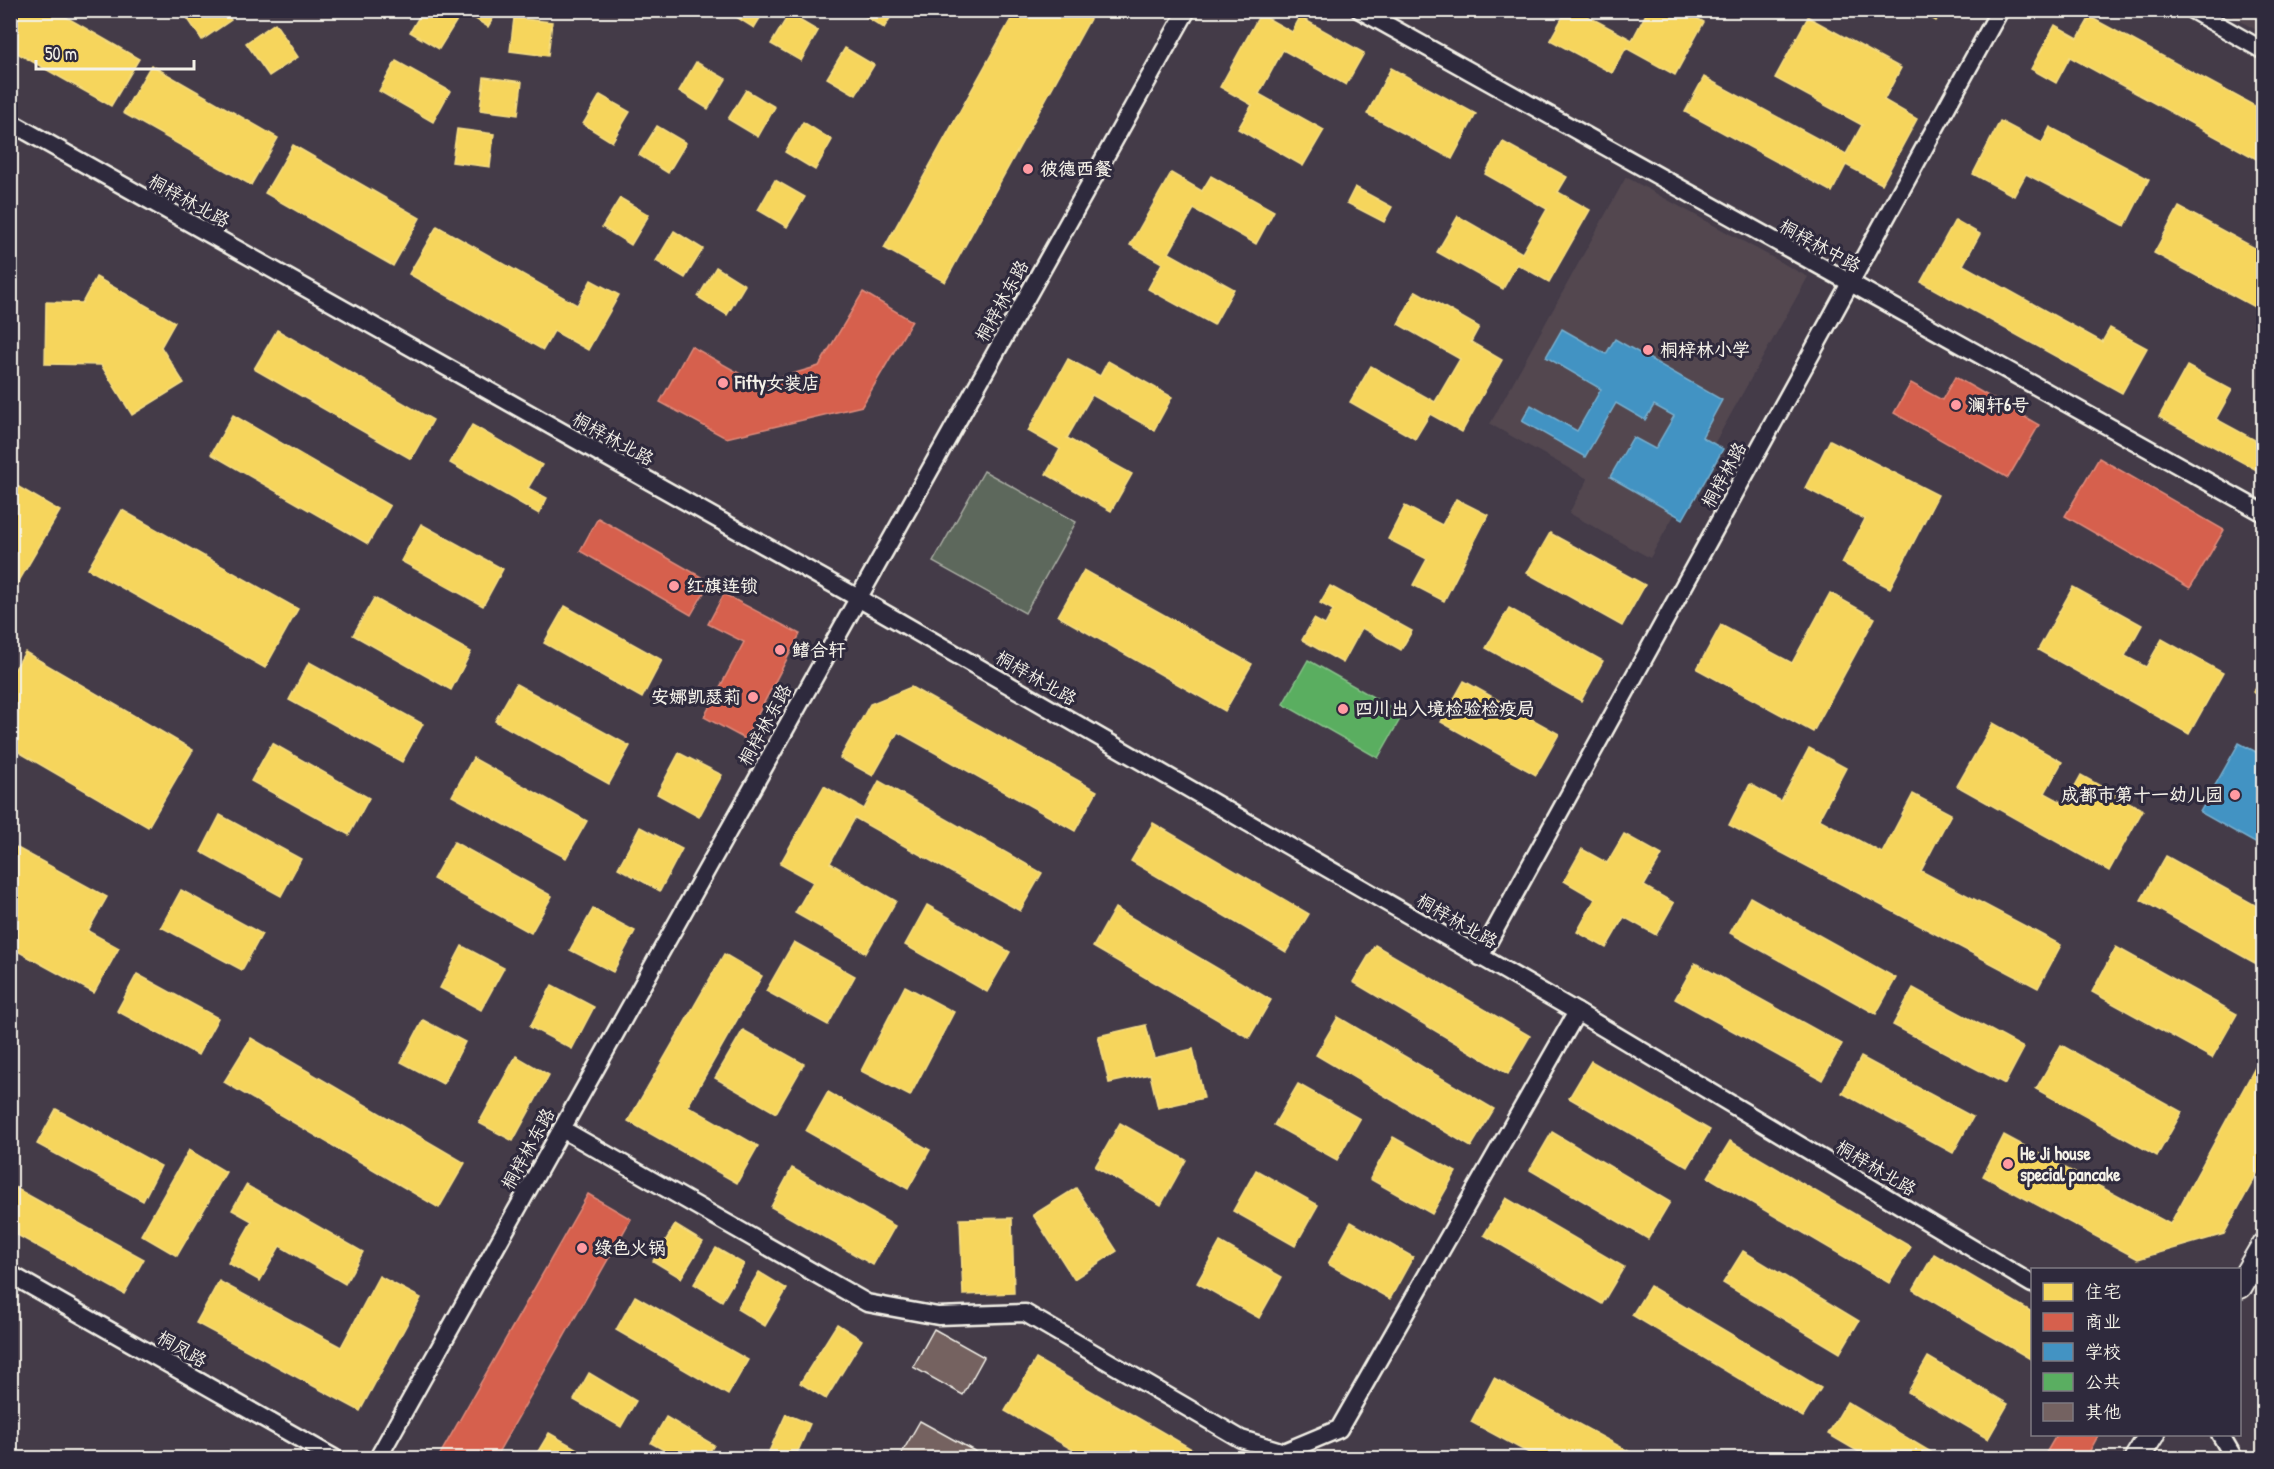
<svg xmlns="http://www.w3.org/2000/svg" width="2274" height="1469" viewBox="0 0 2274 1469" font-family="'Patrick Hand','LXGW WenKai TC',sans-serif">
  <rect width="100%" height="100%" fill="#443b48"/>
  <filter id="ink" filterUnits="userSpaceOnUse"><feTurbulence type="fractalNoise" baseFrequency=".0167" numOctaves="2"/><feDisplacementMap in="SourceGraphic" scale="12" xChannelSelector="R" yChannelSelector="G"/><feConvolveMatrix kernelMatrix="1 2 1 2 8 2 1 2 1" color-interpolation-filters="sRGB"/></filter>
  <g filter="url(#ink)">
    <g fill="#524750">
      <path d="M2223,11H2263V34Z"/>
      <path d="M1626,177L1808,277L1650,558L1569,513L1588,479L1490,424Z"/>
    </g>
    <path fill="#5d675b" stroke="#a8aca2" stroke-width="1.5" d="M984,471L1076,522L1025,613L933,562Z"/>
    <g fill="#f6d55c" stroke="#f5dd86" stroke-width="1.5">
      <path d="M10,10H54L139,59L111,106L10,49Z"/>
      <path d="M182,10H224L231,20L202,40Z"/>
      <path d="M423,10H441L457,20L439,49L410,32Z"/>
      <path d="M461,10H498L488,27Z"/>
      <path d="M725,10H765L754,28Z"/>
      <path d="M855,10H895L884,28Z"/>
      <path d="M1016,10H1095L945,282L884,248Z"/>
      <path d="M1564,10H1583L1582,13L1632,40L1648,10H1683L1704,22L1675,75L1626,48L1612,73L1550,40L1566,11Z"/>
      <path d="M1917,10H1942L1936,21Z"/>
      <path d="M789,14L818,31L801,61L771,44Z"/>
      <path d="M1260,14L1292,32L1300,17L1364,53L1346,85L1283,50L1259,94L1324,130L1303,166L1238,129L1252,105L1220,87Z"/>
      <path d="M1808,17L1901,68L1884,100L1917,119L1882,184L1846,165L1832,192L1685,112L1704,77L1846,154L1862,125L1775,78Z"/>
      <path d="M2090,17L2264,111L2262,162L2070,57L2056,83L2031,69L2055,25L2078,38Z"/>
      <path d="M514,18L552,22L548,56L510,51Z"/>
      <path d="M275,23L298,57L269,76L246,43Z"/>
      <path d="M845,48L874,65L856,95L827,78Z"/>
      <path d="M396,61L450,91L433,122L379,91Z"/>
      <path d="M696,62L726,79L708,109L679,91Z"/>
      <path d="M151,65L278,138L251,185L123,113Z"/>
      <path d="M1391,68L1476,114L1452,159L1367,114Z"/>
      <path d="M484,77L522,82L518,115L480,110Z"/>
      <path d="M746,90L775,107L758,137L728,119Z"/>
      <path d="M600,95L630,112L612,142L583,124Z"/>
      <path d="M2000,121L2042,143L2050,127L2149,179L2125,226L2026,174L2014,196L1973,174Z"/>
      <path d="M803,122L832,140L815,170L785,152Z"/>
      <path d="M657,126L686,143L668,173L639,155Z"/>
      <path d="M457,129L494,134L490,167L452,162Z"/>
      <path d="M1503,142L1567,177L1558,192L1590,210L1549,282L1517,264L1503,289L1437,252L1458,216L1522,253L1547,209L1485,174Z"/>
      <path d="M293,145L420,218L393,266L265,193Z"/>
      <path d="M1171,173L1202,191L1211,176L1274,211L1256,244L1194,209L1169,253L1234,289L1214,325L1148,289L1162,263L1130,245Z"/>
      <path d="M775,180L805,197L787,227L758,210Z"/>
      <path d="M1355,187L1392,207L1384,222L1347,203Z"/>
      <path d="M620,198L649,215L631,245L602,227Z"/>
      <path d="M2179,207L2264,253V299L2258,309L2154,253Z"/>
      <path d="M1955,220L1980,234L1963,265L2102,342L2110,328L2147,348L2122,393L1921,282Z"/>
      <path d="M437,226L577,305L591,280L619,295L588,350L554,331L543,350L409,274Z"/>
      <path d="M674,231L703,249L685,278L656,261Z"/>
      <path d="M716,267L745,285L727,315L698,297Z"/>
      <path d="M96,277L175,322L161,347L184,383L132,415L101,365L45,364L46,302L82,303Z"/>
      <path d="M1416,291L1479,327L1471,342L1502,360L1462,432L1430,414L1415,439L1350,402L1371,366L1435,402L1460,359L1398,324Z"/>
      <path d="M277,330L433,420L411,459L254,369Z"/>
      <path d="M1068,359L1100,376L1108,361L1172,397L1154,430L1092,395L1067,438L1132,474L1111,511L1046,474L1060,449L1028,431Z"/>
      <path d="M2187,366L2232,390L2216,419L2264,445V474L2159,417Z"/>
      <path d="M233,415L390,506L368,544L211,454Z"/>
      <path d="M472,425L542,465L528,488L547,498L539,514L450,463Z"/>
      <path d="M1830,440L1938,495L1890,588L1842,563L1865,519L1805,488Z"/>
      <path d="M10,482L60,511L15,588L10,585Z"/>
      <path d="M1456,499L1488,515L1444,601L1413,585L1427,559L1388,539L1405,506L1442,525Z"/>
      <path d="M122,510L298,609L265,668L88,569Z"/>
      <path d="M421,524L503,569L483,606L401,561Z"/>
      <path d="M1550,533L1645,585L1622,626L1527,573Z"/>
      <path d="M1084,570L1252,664L1225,711L1058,616Z"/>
      <path d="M1330,586L1412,631L1401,650L1362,628L1343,663L1302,640L1314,619L1325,625L1333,610L1320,603Z"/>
      <path d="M2073,587L2142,625L2125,656L2146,667L2162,639L2223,673L2189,734L2038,650Z"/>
      <path d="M1830,593L1875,618L1813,732L1697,669L1721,625L1792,663Z"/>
      <path d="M374,598L471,652L451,690L353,635Z"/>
      <path d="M565,606L662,660L642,698L544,643Z"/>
      <path d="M1509,608L1603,661L1581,701L1486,648Z"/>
      <path d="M25,652L193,750L148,827L10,747V677Z"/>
      <path d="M309,662L423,724L402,762L289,700Z"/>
      <path d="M2264,674V698L2253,692Z"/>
      <path d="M1464,681L1559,734L1536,775L1441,722Z"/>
      <path d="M516,684L630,746L609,784L495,721Z"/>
      <path d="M911,687L1097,791L1075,831L898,732L873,776L840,758L870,704Z"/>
      <path d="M1993,723L2062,762L2045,793L2065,804L2081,775L2143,810L2109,871L1957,786Z"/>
      <path d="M272,743L369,798L349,835L251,781Z"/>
      <path d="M1809,748L1846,768L1819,819L1882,853L1913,794L1951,814L1921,871L2061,945L2038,988L1729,825L1750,784L1781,801Z"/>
      <path d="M679,753L722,775L699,817L657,794Z"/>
      <path d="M473,758L587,821L566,858L452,796Z"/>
      <path d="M879,781L1042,873L1020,911L855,818L830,863L896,901L866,953L795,913L813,882L780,864L824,786L864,809Z"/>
      <path d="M220,815L301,859L281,896L201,852Z"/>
      <path d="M1153,823L1309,914L1286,952L1131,861Z"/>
      <path d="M640,827L682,849L660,891L618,868Z"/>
      <path d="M1624,834L1662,855L1644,886L1674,903L1656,935L1624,917L1606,948L1577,932L1595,899L1564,881L1582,849L1607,863Z"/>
      <path d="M454,842L552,896L531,933L433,879Z"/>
      <path d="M10,844L107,897L88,931L119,948L94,993L10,947Z"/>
      <path d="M2166,856L2264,910V963L2262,967L2141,900Z"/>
      <path d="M181,890L262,934L242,970L161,927Z"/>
      <path d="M1750,897L1896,978L1876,1014L1730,933Z"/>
      <path d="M927,905L1010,952L987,992L905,945Z"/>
      <path d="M1115,908L1271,1000L1249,1038L1093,947Z"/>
      <path d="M593,909L635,931L613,972L570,950Z"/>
      <path d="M794,942L855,976L828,1025L766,991Z"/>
      <path d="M1375,945L1530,1036L1508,1074L1353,982Z"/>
      <path d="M462,946L504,968L481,1010L440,988Z"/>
      <path d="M2116,947L2237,1014L2212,1058L2092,992Z"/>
      <path d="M724,954L762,976L688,1106L758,1146L737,1183L628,1121Z"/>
      <path d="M1695,963L1842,1044L1822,1080L1675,999Z"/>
      <path d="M137,974L218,1018L198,1055L117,1011Z"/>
      <path d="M552,985L594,1007L572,1049L530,1027Z"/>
      <path d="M905,986L954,1012L910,1096L861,1071Z"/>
      <path d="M1913,988L2024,1048L2005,1084L1893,1025Z"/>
      <path d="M1338,1017L1494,1109L1471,1147L1316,1055Z"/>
      <path d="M423,1020L465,1042L443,1084L401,1062Z"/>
      <path d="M1146,1025L1154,1058L1193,1049L1204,1098L1158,1108L1150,1074L1109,1083L1098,1036Z"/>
      <path d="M743,1030L804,1064L776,1113L715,1078Z"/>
      <path d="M251,1038L465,1163L439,1208L224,1082Z"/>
      <path d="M2061,1045L2182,1112L2157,1156L2036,1089Z"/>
      <path d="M2264,1051V1161L2224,1234L2138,1259L1983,1176L2004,1135L2170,1224Z"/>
      <path d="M516,1056L549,1075L513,1141L479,1123Z"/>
      <path d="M1861,1057L1973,1117L1953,1153L1842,1093Z"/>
      <path d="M1591,1061L1710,1130L1688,1167L1569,1098Z"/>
      <path d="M1298,1084L1360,1119L1337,1160L1274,1125Z"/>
      <path d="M828,1092L930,1150L908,1189L806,1131Z"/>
      <path d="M56,1109L161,1166L143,1201L37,1144Z"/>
      <path d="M1120,1123L1186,1160L1161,1205L1095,1167Z"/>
      <path d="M1552,1132L1670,1202L1648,1239L1530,1170Z"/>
      <path d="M1393,1137L1456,1172L1432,1214L1370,1179Z"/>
      <path d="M1730,1141L1911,1247L1889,1283L1708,1177Z"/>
      <path d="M189,1150L226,1172L177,1256L141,1235Z"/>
      <path d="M792,1168L895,1226L873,1265L771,1207Z"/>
      <path d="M1256,1170L1318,1205L1295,1246L1233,1211Z"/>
      <path d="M10,1185L144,1259L124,1294L10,1231Z"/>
      <path d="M246,1185L363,1252L345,1284L280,1246L260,1281L228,1263L252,1221L232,1210Z"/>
      <path d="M1076,1188L1117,1251L1074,1279L1033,1215Z"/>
      <path d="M1506,1198L1624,1267L1602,1304L1484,1235Z"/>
      <path d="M1012,1218L1014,1293L963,1295L960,1219Z"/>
      <path d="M1351,1222L1413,1257L1390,1299L1328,1264Z"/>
      <path d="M675,1225L703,1242L681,1278L653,1261Z"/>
      <path d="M1220,1242L1282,1277L1259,1318L1197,1283Z"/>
      <path d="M716,1248L744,1264L722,1301L694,1284Z"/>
      <path d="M1743,1251L1859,1321L1840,1353L1723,1283Z"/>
      <path d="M1934,1254L2032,1312V1360L1913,1290Z"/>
      <path d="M759,1272L787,1289L765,1326L737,1309Z"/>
      <path d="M379,1276L421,1298L360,1411L196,1323L219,1281L341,1347Z"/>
      <path d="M1650,1286L1821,1388L1803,1417L1632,1315Z"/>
      <path d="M635,1296L748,1360L728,1395L616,1330Z"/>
      <path d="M837,1324L862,1340L826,1399L800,1383Z"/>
      <path d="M1928,1357L2008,1404L1988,1439L1908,1392Z"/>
      <path d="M1036,1359L1197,1452L1194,1458H1087L1005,1411Z"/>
      <path d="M589,1373L636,1401L621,1427L574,1400Z"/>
      <path d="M1494,1378L1641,1458H1538L1471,1422Z"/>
      <path d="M1847,1402L1941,1458H1869L1828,1434Z"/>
      <path d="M786,1414L810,1424L795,1458H766Z"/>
      <path d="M666,1417L714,1445L706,1458H678L651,1443Z"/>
      <path d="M549,1433L593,1458H534Z"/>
    </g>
    <g fill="#d6604d" stroke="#df8c7c" stroke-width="1.5">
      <path d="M863,292L912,321L862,406L726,438L660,402L691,346L758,384L819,366Z"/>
      <path d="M1955,377L2039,425L2008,478L1894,413L1911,383L1942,400Z"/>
      <path d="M2099,458L2224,530L2190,588L2065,516Z"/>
      <path d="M598,518L710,582L691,615L580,551Z"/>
      <path d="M724,594L800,634L745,739L704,717L744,642L708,624Z"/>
      <path d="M588,1194L631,1219L495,1458H438Z"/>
      <path d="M2057,1434H2099L2086,1458H2043Z"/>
    </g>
    <g fill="#4393c3" stroke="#78afce" stroke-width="1.5">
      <path d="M1562,329L1606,354L1615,339L1722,400L1702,437L1723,449L1683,519L1610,477L1633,437L1655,449L1674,416L1654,405L1645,420L1616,403L1585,457L1522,421L1531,405L1577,431L1601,389L1546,357Z"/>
      <path d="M2239,743L2264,756V786L2259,794L2264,797V848L2200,812Z"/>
    </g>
    <path fill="#5aae61" stroke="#88c28a" stroke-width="1.5" d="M1308,660L1403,714L1378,758L1283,704Z"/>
    <g fill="#746261" stroke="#f4f1e8" stroke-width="1.5">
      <path d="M934,1329L984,1357L963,1395L913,1367Z"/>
      <path d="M920,1421L987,1458H899Z"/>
    </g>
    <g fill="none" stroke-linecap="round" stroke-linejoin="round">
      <g stroke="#f4f1e8" stroke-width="21">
        <g id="minor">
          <path d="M1360,10L2264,513"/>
          <path d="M2192,10L2264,51"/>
          <path d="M10,122L858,598L1577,1012L2032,1284"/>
          <path d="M1480,957L2000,10"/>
          <path d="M562,1129L867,1303L938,1316L1025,1313L1241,1439L1284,1452L1339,1429L1577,1012"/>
          <path d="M10,1274L334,1458"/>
          <path d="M2220,1434L2234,1458"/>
          <path d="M378,1458L1187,10"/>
        </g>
      </g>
      <g stroke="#f4f1e8" stroke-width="28">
        <g id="secondary">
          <path d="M2240,1286L2264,1245"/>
          <path d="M2137,1458L2152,1434"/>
        </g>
      </g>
      <use href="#minor" stroke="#2f2a3d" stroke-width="16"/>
      <use href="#secondary" stroke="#2f2a3d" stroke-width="24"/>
    </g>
  </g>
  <g fill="#ff9aa2" stroke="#2f2a3d" stroke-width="2">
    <circle cx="1028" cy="169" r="6"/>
    <circle cx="1648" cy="350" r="6"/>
    <circle cx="723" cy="383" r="6"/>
    <circle cx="1956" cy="405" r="6"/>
    <circle cx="674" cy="586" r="6"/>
    <circle cx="780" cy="650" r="6"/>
    <circle cx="753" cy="697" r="6"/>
    <circle cx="1343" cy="709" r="6"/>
    <circle cx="2235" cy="795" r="6"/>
    <circle cx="2008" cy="1164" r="6"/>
    <circle cx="582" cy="1248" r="6"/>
  </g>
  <g text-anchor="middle" stroke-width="6" stroke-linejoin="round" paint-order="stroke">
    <g font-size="18" font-weight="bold" fill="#f4f1e8" stroke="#2f2a3d" text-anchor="start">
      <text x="1040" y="175">彼德西餐</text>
      <text x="1660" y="356">桐梓林小学</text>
      <text x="735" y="389">Fifty女装店</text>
      <text x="1968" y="411">澜轩6号</text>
      <text x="686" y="592">红旗连锁</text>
      <text x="792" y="656">鳍合轩</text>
      <text x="741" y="703" text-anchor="end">安娜凯瑟莉</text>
      <text x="1355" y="715">四川出入境检验检疫局</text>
      <text x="2223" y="801" text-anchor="end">成都市第十一幼儿园</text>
      <text x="2020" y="1160">He Ji house<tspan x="2020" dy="21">special pancake</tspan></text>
      <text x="594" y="1254">绿色火锅</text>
    </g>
    <g font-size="18" fill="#f4f1e8" stroke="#2f2a3d">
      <text transform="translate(189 201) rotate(29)" y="6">桐梓林北路</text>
      <text transform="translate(1820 246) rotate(29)" y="6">桐梓林中路</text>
      <text transform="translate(1002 301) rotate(-61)" y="6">桐梓林东路</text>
      <text transform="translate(613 439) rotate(29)" y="6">桐梓林北路</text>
      <text transform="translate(1724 475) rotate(-61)" y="6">桐梓林路</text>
      <text transform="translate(1036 678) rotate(30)" y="6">桐梓林北路</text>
      <text transform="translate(765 725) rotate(-61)" y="6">桐梓林东路</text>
      <text transform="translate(1457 921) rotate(30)" y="6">桐梓林北路</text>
      <text transform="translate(528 1149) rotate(-61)" y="6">桐梓林东路</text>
      <text transform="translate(1876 1168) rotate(31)" y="6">桐梓林北路</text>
      <text transform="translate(182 1349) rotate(30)" y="6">桐凤路</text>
    </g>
  </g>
  <rect width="2274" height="1469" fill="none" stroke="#2f2a3d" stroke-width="36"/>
  <rect x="18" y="18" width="2238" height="1433" fill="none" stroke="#f4f1e8" stroke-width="2" filter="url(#ink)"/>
  <rect x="2031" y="1268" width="210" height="168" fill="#2f2a3d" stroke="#7e7a81" stroke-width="1.5"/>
  <rect x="2043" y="1283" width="30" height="18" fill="#f6d55c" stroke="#7e7a81" stroke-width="1.5"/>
  <text x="2085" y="1298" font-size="18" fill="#f4f1e8">住宅</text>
  <rect x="2043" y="1313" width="30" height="18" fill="#d6604d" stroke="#7e7a81" stroke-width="1.5"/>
  <text x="2085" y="1328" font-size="18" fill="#f4f1e8">商业</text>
  <rect x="2043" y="1343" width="30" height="18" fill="#4393c3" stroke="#7e7a81" stroke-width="1.5"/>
  <text x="2085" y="1358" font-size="18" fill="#f4f1e8">学校</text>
  <rect x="2043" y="1373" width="30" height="18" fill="#5aae61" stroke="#7e7a81" stroke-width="1.5"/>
  <text x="2085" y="1388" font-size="18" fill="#f4f1e8">公共</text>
  <rect x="2043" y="1403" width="30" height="18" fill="#746261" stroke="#7e7a81" stroke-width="1.5"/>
  <text x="2085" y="1418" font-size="18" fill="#f4f1e8">其他</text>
  <path d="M36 60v9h158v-9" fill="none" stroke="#f4f1e8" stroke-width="3"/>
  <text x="45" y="60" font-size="18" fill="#f4f1e8" stroke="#2f2a3d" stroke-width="4.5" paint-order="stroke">50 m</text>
</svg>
